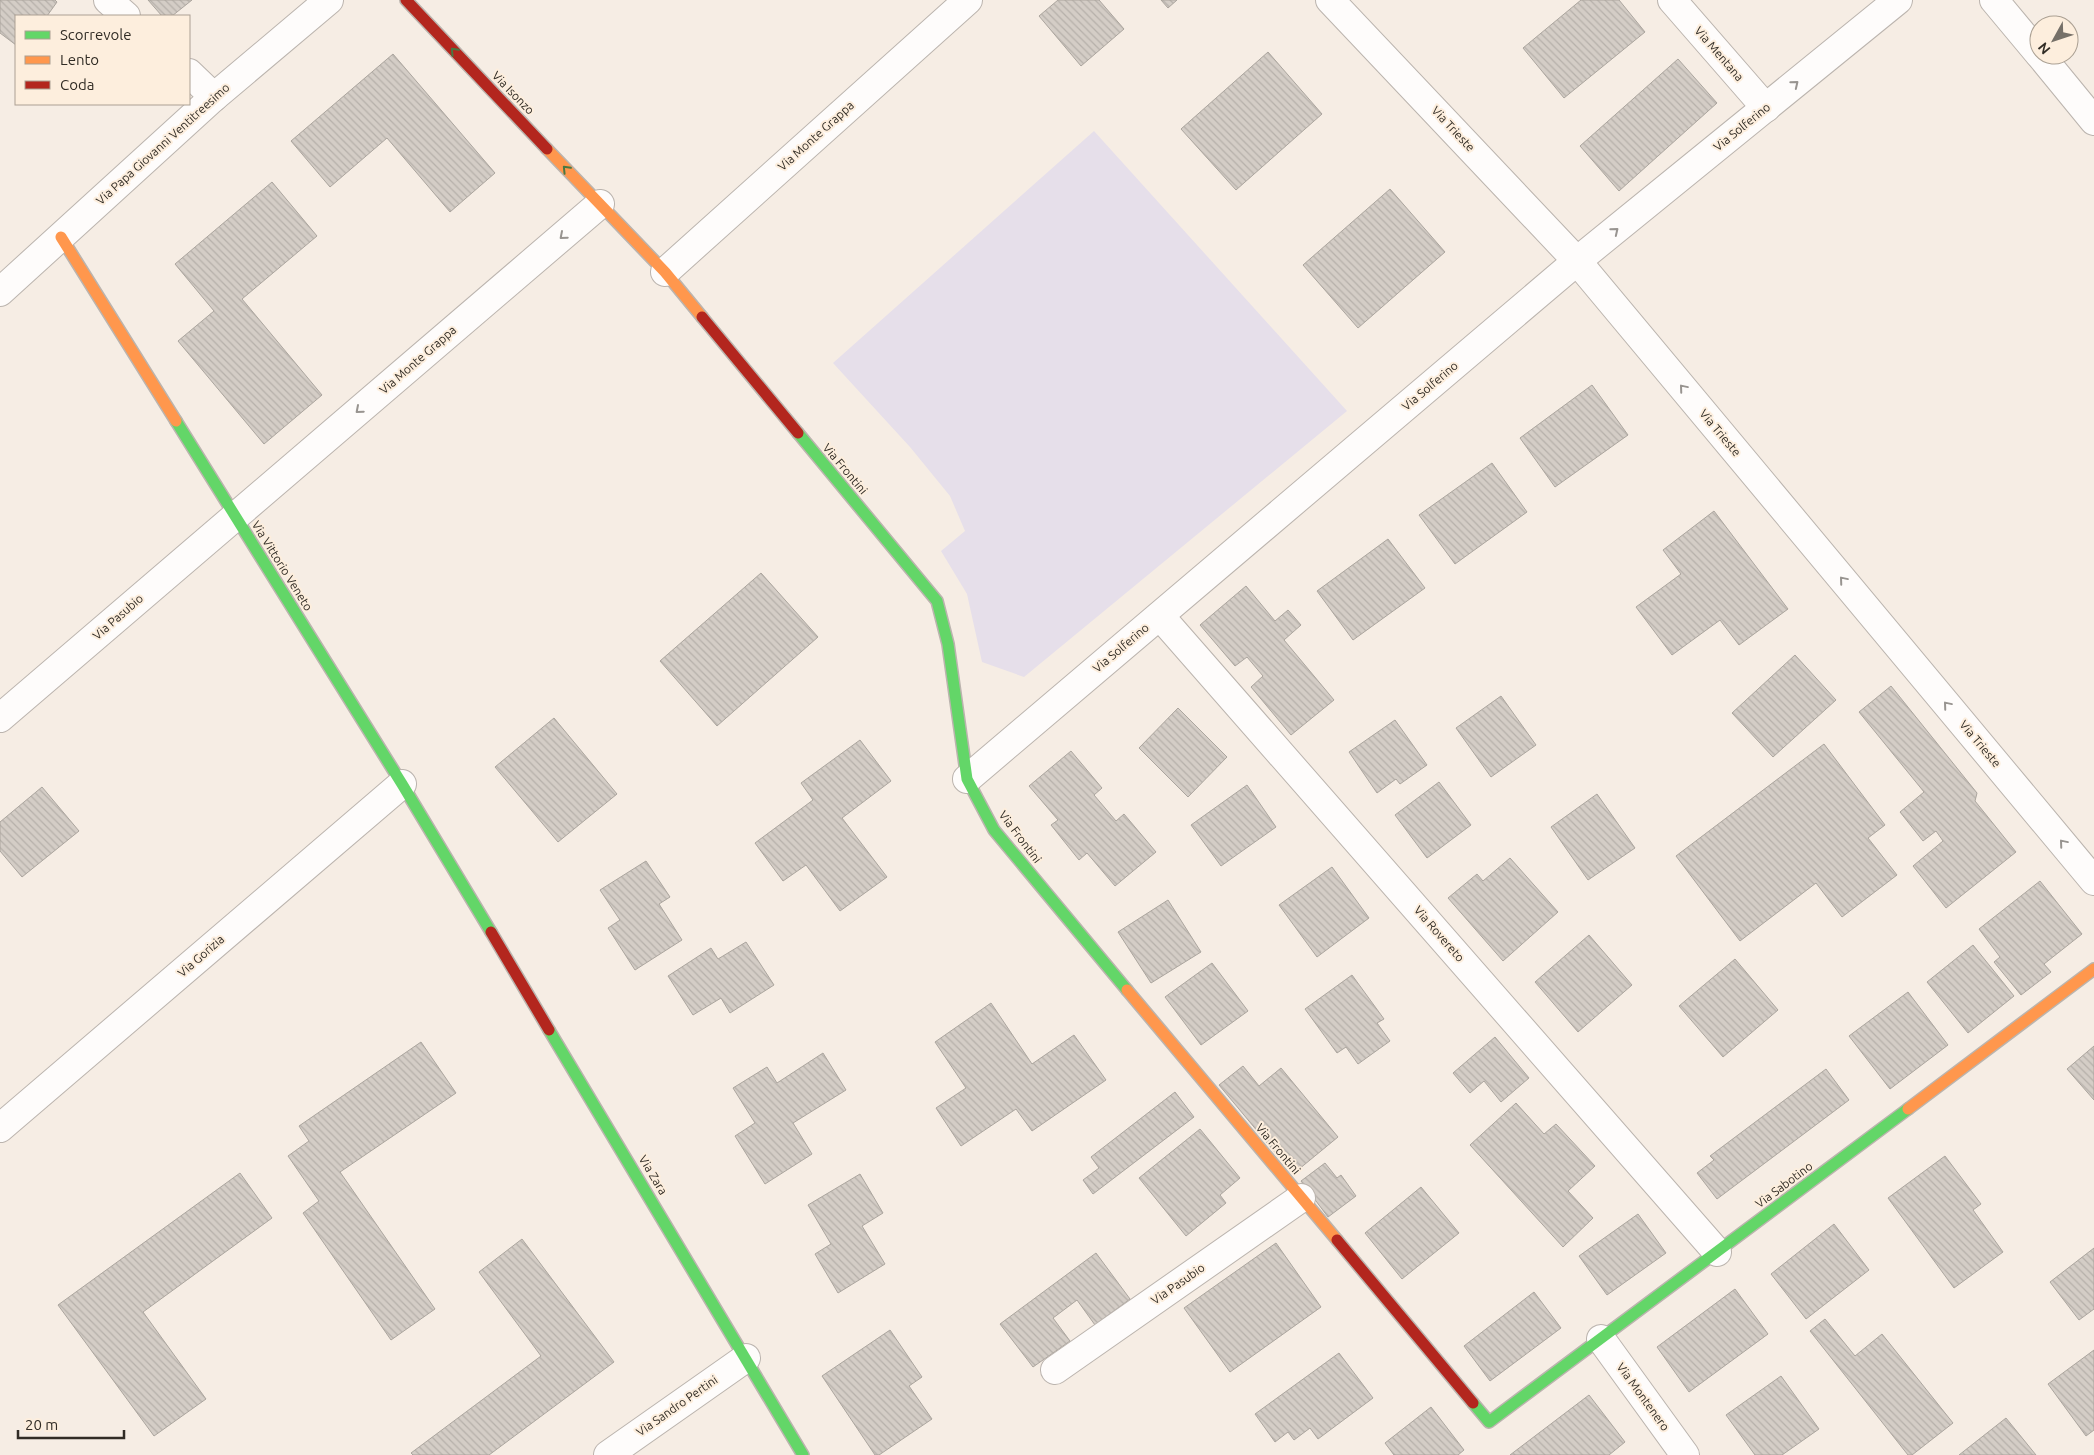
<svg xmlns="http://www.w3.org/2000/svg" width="2094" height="1455" viewBox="0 0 2094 1455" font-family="Ubuntu,sans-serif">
  <defs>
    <pattern id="building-back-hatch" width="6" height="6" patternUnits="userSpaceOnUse" patternTransform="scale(1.25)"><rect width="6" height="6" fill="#d4cdc6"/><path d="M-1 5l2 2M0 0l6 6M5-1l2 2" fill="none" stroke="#b6b0aa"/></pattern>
  </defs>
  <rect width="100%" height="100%" fill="#f6ede4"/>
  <path fill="#e6dfea" d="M1094,131L1347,411L1024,677L982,662L967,594L941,551L965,531L950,496L910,447L833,363Z"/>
  <g fill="url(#building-back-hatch)" stroke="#aba59e">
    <path d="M0,0H55L57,2L47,16H16V45L0,33Z"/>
    <path d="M148,0H192L172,16H162Z"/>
    <path d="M1058,0H1099L1124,29L1081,66L1039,16Z"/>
    <path d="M1161,0H1177L1168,8Z"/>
    <path d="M1581,0H1619L1645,32L1564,98L1523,48Z"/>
    <path d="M1268,52L1322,114L1236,190L1181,129Z"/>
    <path d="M393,54L495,173L450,212L387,138L330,187L291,141Z"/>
    <path d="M1678,59L1717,103L1619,191L1580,146Z"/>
    <path d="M272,182L317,236L242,299L322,395L264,444L178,341L214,311L175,264Z"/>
    <path d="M1390,189L1445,252L1358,328L1303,265Z"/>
    <path d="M1592,385L1628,435L1555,487L1520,438Z"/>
    <path d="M1492,463L1527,512L1455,564L1419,515Z"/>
    <path d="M1714,511L1788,609L1739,645L1720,620L1672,655L1636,607L1681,574L1663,550Z"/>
    <path d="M1388,539L1425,588L1353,640L1317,591Z"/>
    <path d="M761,573L818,637L717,726L660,661Z"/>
    <path d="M1246,586L1275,621L1288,610L1301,625L1284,640L1334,700L1291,735L1251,687L1263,676L1247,657L1235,666L1200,625Z"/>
    <path d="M1795,655L1836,700L1773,757L1732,713Z"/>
    <path d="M1891,686L1977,793L1975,801L2016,852L1946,908L1913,866L1943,841L1936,831L1923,841L1900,812L1924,792L1859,712Z"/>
    <path d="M1501,696L1536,745L1491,777L1456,728Z"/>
    <path d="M1178,708L1227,757L1188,797L1139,748Z"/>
    <path d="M554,718L617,794L558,842L495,767Z"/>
    <path d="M1395,720L1427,765L1400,784L1396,779L1377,793L1349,752Z"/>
    <path d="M860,740L891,781L842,818L887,877L840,911L806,865L783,881L755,843L813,800L801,783Z"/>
    <path d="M1824,744L1885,825L1868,838L1897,875L1842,917L1816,883L1740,941L1676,856Z"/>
    <path d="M1071,751L1102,788L1094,795L1116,821L1124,814L1156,852L1115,886L1087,853L1079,860L1051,825L1058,820L1029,786Z"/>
    <path d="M1439,782L1471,825L1427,858L1395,815Z"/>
    <path d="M1247,785L1276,827L1221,866L1191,825Z"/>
    <path d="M42,787L79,831L22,877L0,851V822Z"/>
    <path d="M1597,794L1635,848L1588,880L1551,827Z"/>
    <path d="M1510,858L1558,912L1503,961L1448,898L1477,874L1483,881Z"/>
    <path d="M646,861L670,897L659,904L682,940L635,970L608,928L620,920L600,890Z"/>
    <path d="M1332,867L1369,918L1317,957L1279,905Z"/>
    <path d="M2040,881L2082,934L2044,964L2051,972L2021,995L1994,962L2000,957L1979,929Z"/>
    <path d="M1168,900L1201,952L1151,983L1118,932Z"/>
    <path d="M1589,935L1632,985L1578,1032L1535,982Z"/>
    <path d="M746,942L774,985L730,1013L721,998L693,1015L668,976L711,948L718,959Z"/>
    <path d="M1973,945L2014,996L1968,1033L1927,982Z"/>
    <path d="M1735,959L1778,1010L1723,1057L1679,1006Z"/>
    <path d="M1212,963L1248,1011L1201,1045L1165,997Z"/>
    <path d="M1352,975L1384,1019L1377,1023L1390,1041L1358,1064L1346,1047L1337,1053L1305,1009Z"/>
    <path d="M1908,992L1948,1045L1890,1089L1849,1036Z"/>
    <path d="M991,1003L1032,1064L1074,1035L1106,1080L1032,1131L1016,1109L961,1146L936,1108L966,1088L935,1042Z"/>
    <path d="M1495,1037L1529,1078L1501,1102L1484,1081L1470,1093L1453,1073Z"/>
    <path d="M421,1042L456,1093L340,1172L435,1309L391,1340L303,1213L319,1201L288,1156L309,1141L299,1126Z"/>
    <path d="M2094,1046V1100L2067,1069Z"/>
    <path d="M823,1053L846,1090L793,1123L812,1154L765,1184L735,1136L755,1123L733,1088L767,1067L777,1083Z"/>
    <path d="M1243,1066L1259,1086L1281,1068L1338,1137L1293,1174L1219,1085Z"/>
    <path d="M1826,1069L1849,1100L1717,1199L1697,1173L1714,1160L1710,1156Z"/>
    <path d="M1175,1092L1194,1117L1093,1194L1083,1180L1099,1168L1091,1157Z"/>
    <path d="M1516,1103L1544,1134L1556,1124L1595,1166L1568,1191L1593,1218L1563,1247L1470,1145Z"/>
    <path d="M1200,1129L1240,1178L1220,1195L1226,1203L1186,1236L1139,1178Z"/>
    <path d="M1945,1156L1981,1204L1973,1210L2003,1252L1954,1288L1888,1198Z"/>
    <path d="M1325,1163L1337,1178L1341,1175L1356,1196L1328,1217L1301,1181Z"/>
    <path d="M240,1173L272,1218L143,1312L206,1399L154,1436L58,1305Z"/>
    <path d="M860,1174L883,1213L862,1226L885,1264L838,1293L815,1254L831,1244L808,1205Z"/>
    <path d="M1421,1187L1459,1233L1402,1279L1365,1233Z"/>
    <path d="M1638,1214L1666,1253L1607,1295L1579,1256Z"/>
    <path d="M1834,1224L1869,1270L1806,1319L1771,1274Z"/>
    <path d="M522,1239L614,1362L489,1455H413L411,1453L541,1356L479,1272Z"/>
    <path d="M1276,1243L1321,1307L1230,1372L1184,1308Z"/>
    <path d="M2094,1248V1309L2079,1320L2050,1282Z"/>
    <path d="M1096,1253L1130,1299L1095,1325L1077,1300L1053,1318L1070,1341L1033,1367L1000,1324Z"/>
    <path d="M1735,1289L1768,1334L1689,1392L1657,1347Z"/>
    <path d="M1534,1292L1561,1328L1490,1381L1464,1346Z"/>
    <path d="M1825,1319L1855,1356L1882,1334L1953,1423L1912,1455H1908L1810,1331Z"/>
    <path d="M890,1330L922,1377L909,1386L932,1419L879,1455H875L822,1376Z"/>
    <path d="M2094,1350V1430L2086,1436L2048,1384Z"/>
    <path d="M1339,1353L1373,1398L1318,1439L1310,1428L1294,1440L1288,1432L1275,1442L1255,1414Z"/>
    <path d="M1781,1376L1819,1429L1782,1455H1755L1726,1415Z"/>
    <path d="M1589,1395L1625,1442L1609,1455H1510Z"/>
    <path d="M1431,1407L1464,1450L1458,1455H1394L1385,1443Z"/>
    <path d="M2006,1418L2036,1455H1959Z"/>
  </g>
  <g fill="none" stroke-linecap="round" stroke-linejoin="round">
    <g stroke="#bbb4ae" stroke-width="30">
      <g id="street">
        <path d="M108,0L126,16"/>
        <path d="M1330,0L1577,261L2094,881"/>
        <path d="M1672,0L1766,108"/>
        <path d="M1994,0L2039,54"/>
        <path d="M2040,55L2094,121"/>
        <path d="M189,73L214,97"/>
        <path d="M665,272L968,0"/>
        <path d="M0,292L214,97L329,0"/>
        <path d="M1160,616L1717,1252"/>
        <path d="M0,718L600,204"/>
        <path d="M967,779L1577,261L1898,0"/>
        <path d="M0,1128L402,784"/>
        <path d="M1601,1339L1685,1455"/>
        <path d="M1055,1370L1301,1198"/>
        <path d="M608,1455L746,1358"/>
      </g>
    </g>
    <g stroke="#bbb4ae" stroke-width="14">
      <g id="fast">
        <path d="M176,421L402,784L491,932"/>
        <path d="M798,433L937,601L948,644L967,779L994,830L1127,990"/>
        <path d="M549,1030L803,1455"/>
        <path d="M1473,1403L1489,1422L1908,1109"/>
      </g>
    </g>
    <g stroke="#bbb4ae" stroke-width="14">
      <g id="slow">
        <path d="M547,149L665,272L702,317"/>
        <path d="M61,237L176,421"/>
        <path d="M1127,990L1337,1240"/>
        <path d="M1908,1109L2094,969"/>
      </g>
    </g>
    <g stroke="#bbb4ae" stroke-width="14">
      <g id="jam">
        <path d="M406,0L547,149"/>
        <path d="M702,317L798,433"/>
        <path d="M491,932L549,1030"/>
        <path d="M1337,1240L1473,1403"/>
      </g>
    </g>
    <use href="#street" stroke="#fefcfb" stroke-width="28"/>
    <use href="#fast" stroke="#63d668" stroke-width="11"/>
    <use href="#slow" stroke="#ff974d" stroke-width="11"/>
    <use href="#jam" stroke="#b3261e" stroke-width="11"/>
  </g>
  <defs><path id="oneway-chevron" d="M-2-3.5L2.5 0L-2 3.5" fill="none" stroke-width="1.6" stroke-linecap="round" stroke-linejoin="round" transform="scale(1.25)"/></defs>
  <g stroke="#487843">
    <use href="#oneway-chevron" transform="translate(454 51) rotate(-134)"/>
    <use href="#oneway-chevron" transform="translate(566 169) rotate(-134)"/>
  </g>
  <g stroke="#989490">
    <use href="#oneway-chevron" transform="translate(1795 84) rotate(-39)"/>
    <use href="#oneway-chevron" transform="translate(1615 231) rotate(-39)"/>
    <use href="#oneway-chevron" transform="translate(563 236) rotate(139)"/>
    <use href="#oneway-chevron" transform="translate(1683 388) rotate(-130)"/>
    <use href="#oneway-chevron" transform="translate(359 410) rotate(139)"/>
    <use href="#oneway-chevron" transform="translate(1843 580) rotate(-130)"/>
    <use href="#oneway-chevron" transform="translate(1947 705) rotate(-130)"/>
    <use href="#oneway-chevron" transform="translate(2063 843) rotate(-130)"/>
  </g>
  <g text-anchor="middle" stroke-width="4" stroke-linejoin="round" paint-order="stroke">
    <g font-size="12" fill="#312c25" stroke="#fdeedd">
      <text transform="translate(1719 54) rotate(49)" y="4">Via Mentana</text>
      <text transform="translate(513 93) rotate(46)" y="4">Via Isonzo</text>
      <text transform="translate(1742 127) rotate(-39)" y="4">Via Solferino</text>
      <text transform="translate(1453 129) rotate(47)" y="4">Via Trieste</text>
      <text transform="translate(816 136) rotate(-42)" y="4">Via Monte Grappa</text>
      <text transform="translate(163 144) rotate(-42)" y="4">Via Papa Giovanni Ventitreesimo</text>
      <text transform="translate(418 360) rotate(-41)" y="4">Via Monte Grappa</text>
      <text transform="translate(1430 386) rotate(-40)" y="4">Via Solferino</text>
      <text transform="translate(1720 433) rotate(50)" y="4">Via Trieste</text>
      <text transform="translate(845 469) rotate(50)" y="4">Via Frontini</text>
      <text transform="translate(282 566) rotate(58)" y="4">Via Vittorio Veneto</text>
      <text transform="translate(118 617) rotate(-41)" y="4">Via Pasubio</text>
      <text transform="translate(1121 648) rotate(-40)" y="4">Via Solferino</text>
      <text transform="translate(1980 744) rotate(50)" y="4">Via Trieste</text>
      <text transform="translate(1020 837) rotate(53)" y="4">Via Frontini</text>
      <text transform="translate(1439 934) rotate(49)" y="4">Via Rovereto</text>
      <text transform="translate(201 956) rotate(-41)" y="4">Via Gorizia</text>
      <text transform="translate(1278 1149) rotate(50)" y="4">Via Frontini</text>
      <text transform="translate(653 1175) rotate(59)" y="4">Via Zara</text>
      <text transform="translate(1784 1185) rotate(-37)" y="4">Via Sabotino</text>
      <text transform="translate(1178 1284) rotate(-35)" y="4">Via Pasubio</text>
      <text transform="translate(1643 1397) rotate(54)" y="4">Via Montenero</text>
      <text transform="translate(677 1406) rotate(-35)" y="4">Via Sandro Pertini</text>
    </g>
  </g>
  <rect x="15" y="15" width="175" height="90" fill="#fdeedd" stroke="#aba093"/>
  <rect x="25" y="31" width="25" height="8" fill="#63d668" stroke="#aba093"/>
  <text x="60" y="40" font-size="15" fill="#312c25">Scorrevole</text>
  <rect x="25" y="56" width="25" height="8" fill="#ff974d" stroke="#aba093"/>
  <text x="60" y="65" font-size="15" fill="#312c25">Lento</text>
  <rect x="25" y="81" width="25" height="8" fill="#b3261e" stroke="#aba093"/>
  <text x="60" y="90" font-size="15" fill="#312c25">Coda</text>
  <g transform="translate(2054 40) rotate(230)"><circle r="24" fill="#fdeedd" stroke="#aba093"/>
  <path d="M0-4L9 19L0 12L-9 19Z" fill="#767068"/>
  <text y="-8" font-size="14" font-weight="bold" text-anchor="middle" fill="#312c25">N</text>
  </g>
  <path d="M18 1430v8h106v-8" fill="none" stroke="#312c25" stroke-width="2.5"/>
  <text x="25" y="1430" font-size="15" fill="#312c25" stroke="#fdeedd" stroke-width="4" paint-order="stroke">20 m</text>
</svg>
